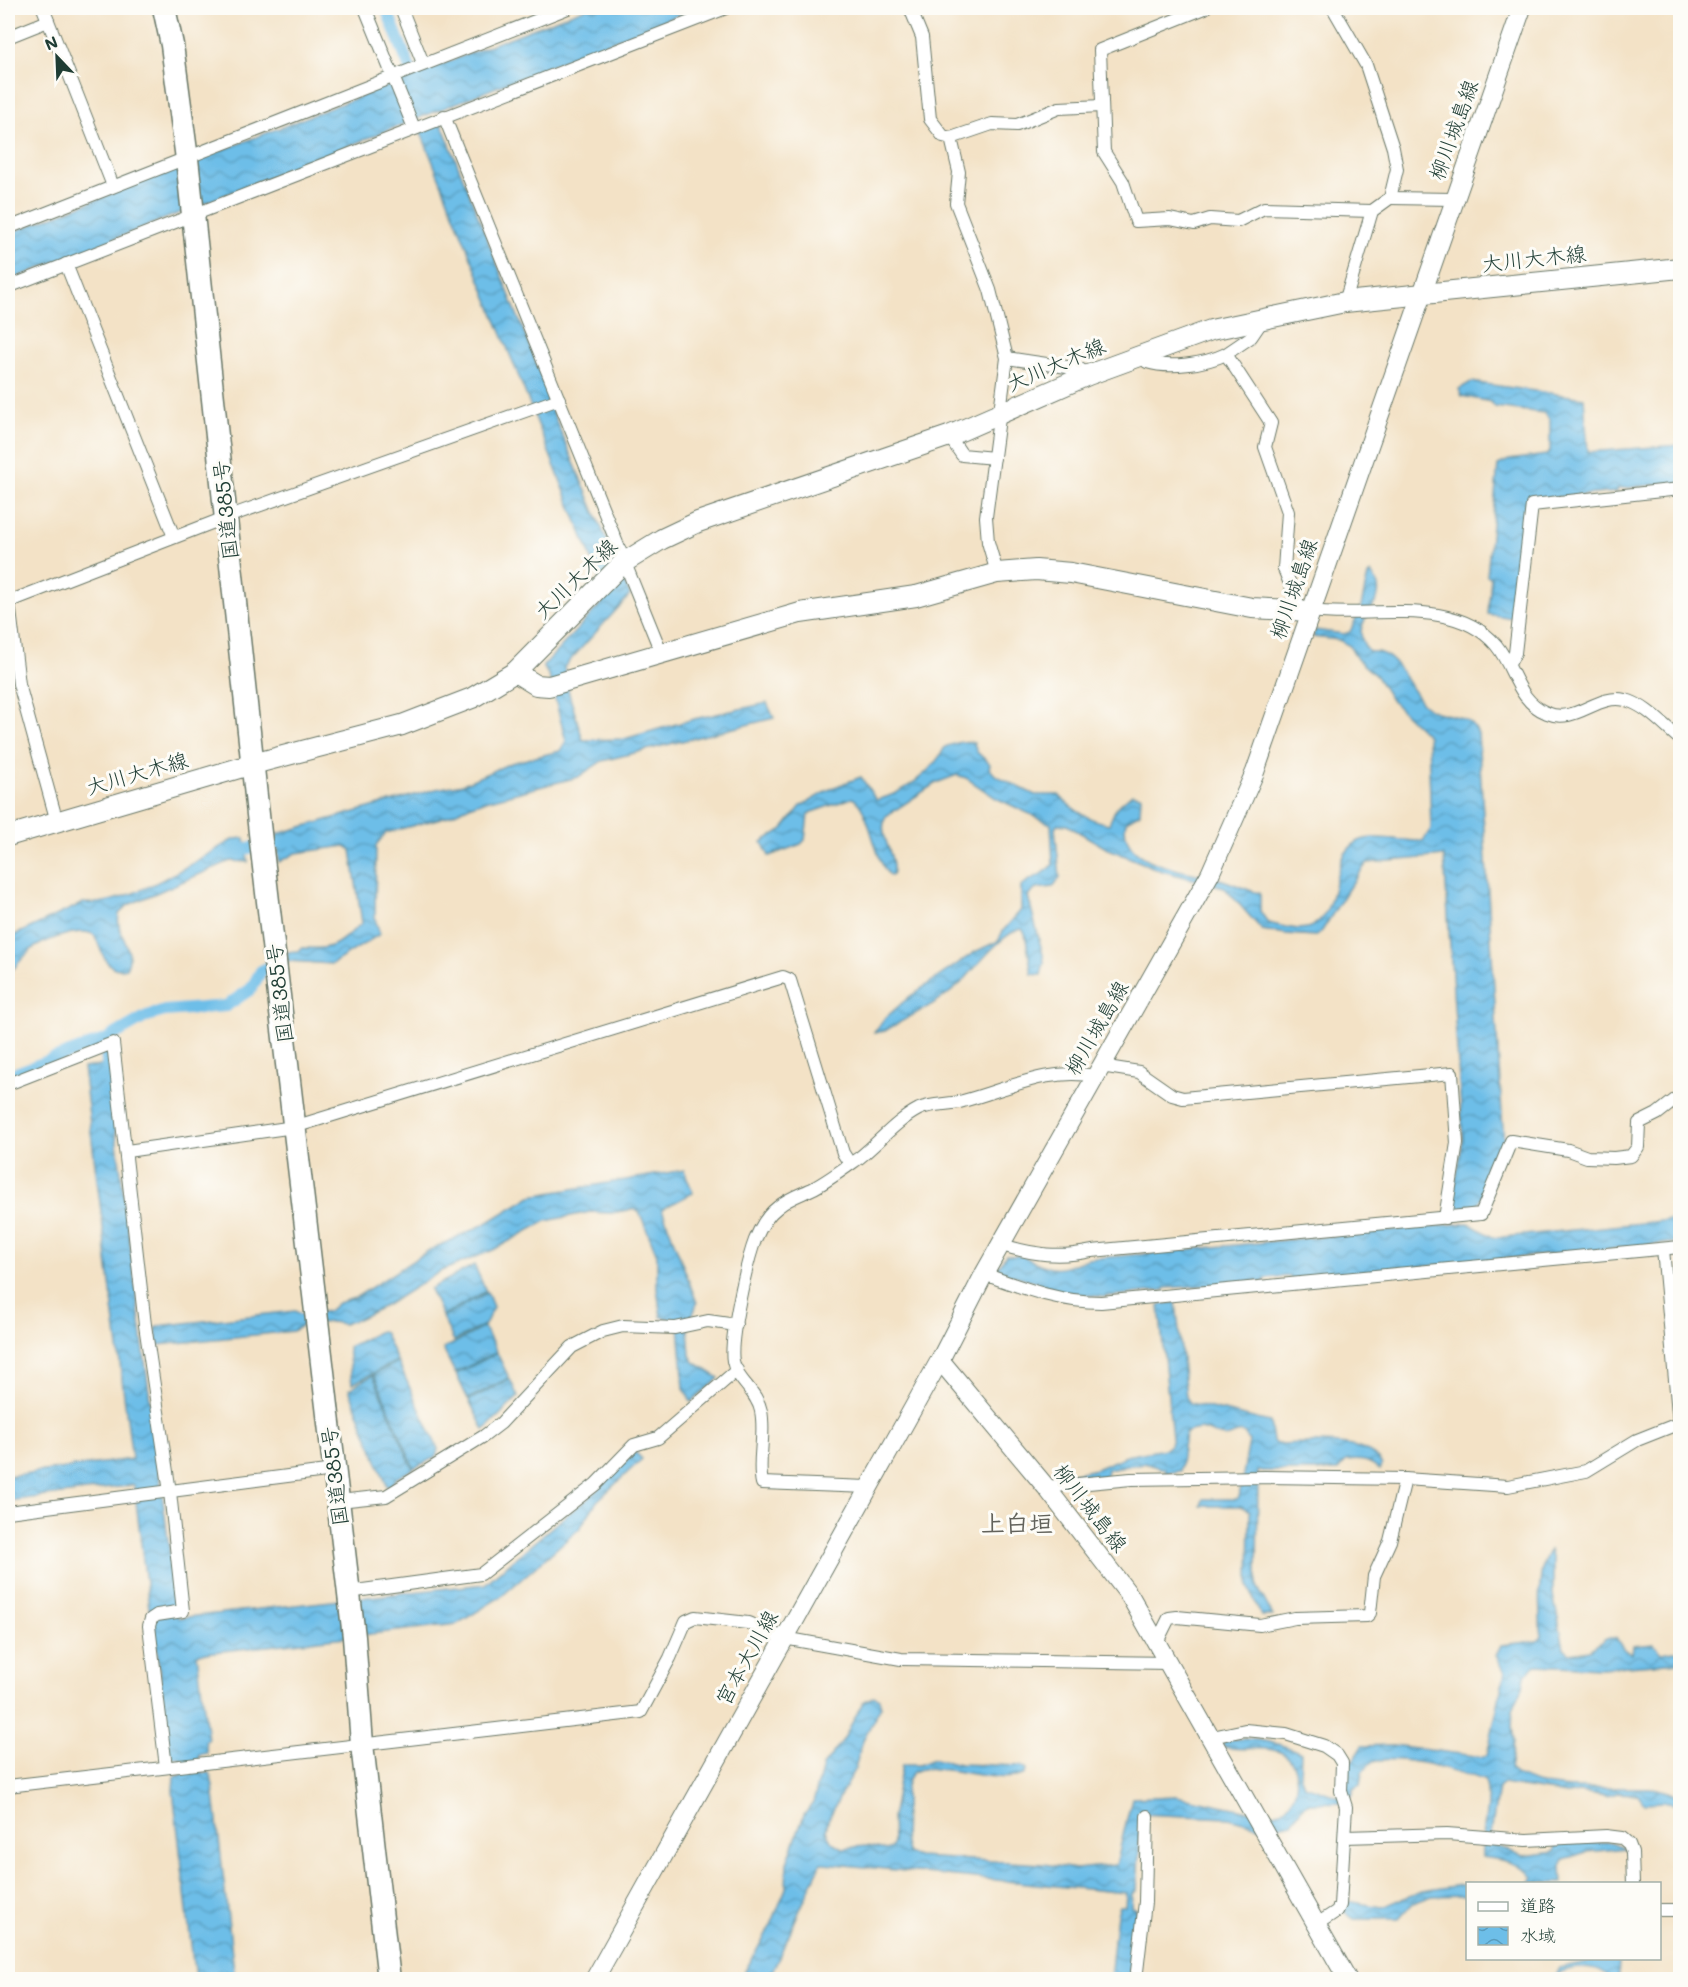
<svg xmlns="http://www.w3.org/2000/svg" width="1688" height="1987" viewBox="0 0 1688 1987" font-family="Mali,'Klee One',sans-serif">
  <defs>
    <pattern id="water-waves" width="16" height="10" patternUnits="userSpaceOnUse" patternTransform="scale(1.5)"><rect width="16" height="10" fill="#6dbee8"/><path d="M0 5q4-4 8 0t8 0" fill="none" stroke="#599cbd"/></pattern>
  </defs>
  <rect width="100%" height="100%" fill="#fdfcf7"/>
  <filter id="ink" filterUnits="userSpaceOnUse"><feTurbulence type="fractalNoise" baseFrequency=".0167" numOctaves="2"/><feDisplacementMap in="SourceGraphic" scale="12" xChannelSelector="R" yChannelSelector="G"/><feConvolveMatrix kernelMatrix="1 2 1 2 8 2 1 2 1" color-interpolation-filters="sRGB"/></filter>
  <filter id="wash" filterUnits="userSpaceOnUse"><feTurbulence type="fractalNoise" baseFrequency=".008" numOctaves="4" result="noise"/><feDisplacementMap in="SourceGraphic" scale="24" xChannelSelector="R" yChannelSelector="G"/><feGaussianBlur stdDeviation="1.35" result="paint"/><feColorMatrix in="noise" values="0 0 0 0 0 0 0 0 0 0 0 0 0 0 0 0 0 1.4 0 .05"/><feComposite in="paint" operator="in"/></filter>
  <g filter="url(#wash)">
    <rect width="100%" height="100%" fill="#f3e2c6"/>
    <g fill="url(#water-waves)" stroke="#467e8e" stroke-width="1.5">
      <path d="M586,8H696L8,281V234Z"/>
      <path d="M441,122L550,398L552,411L630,595L564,667L569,694L583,740L624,739L694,719L767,703L774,718L602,761L578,777L474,804L448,816L386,833L376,845L375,919L380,934L332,964L288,961L287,952L298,951L302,948C337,950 337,944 362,923L351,850L345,846L296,853L279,862L277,834L436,789L463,784L511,763L560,751L566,741L549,676L543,666L607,597L420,130Z"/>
      <path d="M1471,382L1584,398L1588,452L1680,445V486L1671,488L1670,483L1617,489V492L1526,500L1512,618L1488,614L1491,577L1487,576L1498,465L1509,460L1546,455L1550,452V420L1544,413L1495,407L1491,402L1462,396L1459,389Z"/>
      <path d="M1371,573C1398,606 1341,617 1369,652C1398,648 1406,687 1423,704C1440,721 1467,708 1478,734L1504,1145L1476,1209L1455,1212L1451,1207L1463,1140L1444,856L1367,863L1350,886L1322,931L1315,936L1286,934L1262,930L1224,887L1162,871L1106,848L1067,825L1057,824L1055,828L1060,877L1053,887L1036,889L1028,896L1043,955L1044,962L1041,975L1032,974L1025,933L1022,929C1003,931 974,970 960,984C940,1003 909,1016 885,1031L874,1033L884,1019L909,997L975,952L998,941L1003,931L1021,910V887C1030,876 1045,876 1053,865L1051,824L996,798L966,778L957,775L936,783L886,816C876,835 898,856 892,875H889C874,859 869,804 852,798L812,812L808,815L805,840L801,844L769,856L762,842L783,829L801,806L832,788L861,777L876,800C903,794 933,772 945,747C955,743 963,740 974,743L977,752L990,764L989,768L995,775L1035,795H1059C1071,809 1090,821 1109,824L1116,808L1132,794L1141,796L1140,813L1126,821C1117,864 1185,871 1215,878C1230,881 1244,890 1260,893V911L1268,923C1279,925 1299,932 1310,927C1343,912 1326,858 1359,841C1373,834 1406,842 1423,841L1431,829L1428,736L1391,700L1376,676L1357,659L1350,646L1339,640L1313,637L1315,630L1344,634L1350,632L1361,607L1368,575Z"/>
      <path d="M245,838L248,862L230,861L128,905L119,914C114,934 137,948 126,968C105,974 102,950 95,936C84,925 47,940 35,947C25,954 16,966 8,975V940L15,935L83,903C125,908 197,860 234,839Z"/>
      <path d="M107,1065L178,1618L485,1584L559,1521L589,1498L635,1452L642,1459L597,1501L580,1528L502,1596L457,1624L197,1654L208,1740L205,1741L207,1753L199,1755L201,1773H210L213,1786L235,1980L195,1979L173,1790L174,1777L183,1774L181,1758H172L168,1745L154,1623L149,1608L134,1485L8,1501V1476L132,1459L83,1068Z"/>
      <path d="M684,1170L693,1193L662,1209L697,1303L688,1329L690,1355L694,1362L719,1378L691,1402L684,1388L679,1325H676L675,1320L661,1317L657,1288V1255L639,1211L633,1209L611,1213L590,1212L546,1221L493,1250L441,1271L385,1306L358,1319L343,1324L332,1322L304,1324L293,1331L158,1345L156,1329L158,1326L295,1311L302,1315L329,1311L338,1303L355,1298L428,1251L485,1224L531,1196Z"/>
      <path d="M1680,1219V1242L1291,1279L1290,1276L1265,1278L1264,1282L1165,1288V1290L1103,1297L1056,1291L1027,1279L996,1271L1006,1255C1012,1257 1019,1254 1024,1257C1056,1272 1055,1272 1088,1259L1468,1223L1494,1238Z"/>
      <path d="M474,1265L486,1291L442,1316L430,1289Z"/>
      <path d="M487,1292L493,1307L485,1325L454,1341L442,1317Z"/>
      <path d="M1176,1302L1186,1397L1190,1403L1270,1422L1273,1441L1276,1444C1303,1444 1368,1436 1382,1465L1380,1470C1369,1460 1361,1459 1346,1461L1337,1471H1258L1257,1586L1273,1616H1261L1249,1587L1250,1511L1241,1506H1201L1203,1499H1237L1239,1497L1249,1441L1244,1433C1236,1430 1232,1437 1225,1437C1208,1436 1209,1423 1185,1433L1180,1471L1165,1473V1469L1144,1463L1107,1469L1106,1476L1048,1482L1047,1479L1096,1469L1126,1456L1165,1449L1170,1445L1172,1438L1159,1305Z"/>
      <path d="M484,1327L497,1352L455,1373L443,1349Z"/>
      <path d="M380,1331L384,1332L397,1361L352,1384L348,1347Z"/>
      <path d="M497,1353L509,1378L468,1399L456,1374Z"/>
      <path d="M398,1362L438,1449L436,1457L414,1468L374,1374Z"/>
      <path d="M373,1375L413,1469L396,1478L390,1486H387L349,1389Z"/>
      <path d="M510,1379L518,1397L484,1430L469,1400Z"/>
      <path d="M1550,1550L1553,1561V1595L1564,1648L1570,1653L1590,1650L1606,1638H1616L1623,1649L1632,1653L1633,1646L1654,1644L1662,1653L1680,1650V1662L1601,1668L1536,1665L1525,1675L1523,1687L1513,1710L1512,1727L1514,1742L1510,1770C1538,1796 1613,1786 1650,1788C1660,1788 1670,1794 1680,1796V1805L1662,1802L1644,1803L1638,1794L1617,1793L1607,1796L1579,1792L1567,1794L1503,1784L1498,1788L1491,1834L1495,1846L1524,1856L1555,1852L1556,1843L1611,1842L1627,1848L1586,1852L1564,1859L1561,1866L1562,1883H1530L1533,1878C1525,1863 1499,1859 1482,1857C1480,1837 1493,1794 1484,1780C1448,1769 1413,1757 1375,1760L1362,1772L1360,1785L1354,1788L1353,1794L1347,1802L1309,1803L1302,1807L1292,1823L1266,1828L1229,1818L1141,1814L1137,1890L1132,1894L1131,1907L1136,1909L1129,1979H1110L1117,1914L1120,1906H1125L1126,1893L825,1863H821L769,1979L740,1980L771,1925L786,1888L787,1863L804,1815L813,1803L823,1766L843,1740L863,1702L874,1696L879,1699L881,1706L863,1740L855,1768L828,1820L826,1831L832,1842L842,1848L867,1846L886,1850L891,1848L893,1841L892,1818L902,1765H919L934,1759L960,1764L1021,1766L1026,1770L1025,1774C1001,1787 929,1758 912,1773C904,1781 905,1798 905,1808C905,1822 902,1842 908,1854L918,1857L1043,1864L1076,1869L1116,1865L1132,1798L1176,1796L1264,1814C1268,1814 1274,1814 1278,1812C1300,1803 1304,1765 1282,1753C1267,1746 1246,1750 1230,1748L1224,1747L1222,1742L1224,1740C1251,1737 1277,1741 1301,1753L1300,1775L1304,1785L1339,1797L1345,1765L1354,1759L1362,1746L1393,1745L1483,1757L1487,1755L1505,1672L1496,1655L1501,1645L1537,1641L1542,1637C1539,1616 1536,1568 1550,1550Z"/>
      <path d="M1468,1884L1467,1895L1432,1896L1413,1903L1399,1919H1354L1343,1911L1346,1901L1382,1907L1422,1891Z"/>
      <path d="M1600,1959H1619L1618,1979H1610C1603,1967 1577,1966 1564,1971C1560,1972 1556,1977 1553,1979L1559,1968Z"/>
    </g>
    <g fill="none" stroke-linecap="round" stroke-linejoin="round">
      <g stroke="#6dbee8" stroke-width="12">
        <path d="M386,8L414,79"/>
        <path d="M233,851L292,840"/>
        <path d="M105,1040L109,1087"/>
        <path d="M8,1076L105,1040L147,1016L165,1011L226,1006L251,989L261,971L279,962"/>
      </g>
    </g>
  </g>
  <g filter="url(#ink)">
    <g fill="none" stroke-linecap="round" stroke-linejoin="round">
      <g stroke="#697767" stroke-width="14">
        <g id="street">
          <path d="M43,8L113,186"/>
          <path d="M365,8L414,128"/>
          <path d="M401,8L423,63"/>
          <path d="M910,8L922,37L930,119L943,136L951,138L992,124L1017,125L1059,108L1102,106"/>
          <path d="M1205,8L1100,50L1104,152L1123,182L1136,221L1170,219L1194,224L1210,219L1238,221L1264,208L1372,211"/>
          <path d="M1333,8L1366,65L1393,148L1397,169L1390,198L1372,211L1345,302"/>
          <path d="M8,37L48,21"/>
          <path d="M444,116L661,652"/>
          <path d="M951,138L959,172L956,203L990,290L1007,358L986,517L988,542L997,573"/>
          <path d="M1390,198L1453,199"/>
          <path d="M8,228L568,8"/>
          <path d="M66,264L174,537"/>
          <path d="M8,287L726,8"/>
          <path d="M1264,318L1251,337L1226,354L1271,423L1265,447L1288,512L1284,569L1300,608"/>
          <path d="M1143,355L1147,362C1169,369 1205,364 1226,354"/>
          <path d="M1007,358L1080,369L1088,375"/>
          <path d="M949,436L962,455L994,458"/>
          <path d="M8,602L227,517L559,399"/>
          <path d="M9,602L19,684L57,822"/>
          <path d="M1310,611C1370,619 1453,595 1496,645C1515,668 1517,701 1547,713C1576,725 1597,693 1625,700C1645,704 1665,727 1680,739"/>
          <path d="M1509,664L1515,653L1532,505L1680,489"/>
          <path d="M1101,1066L1139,1072L1172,1095L1183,1098L1452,1073L1457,1143L1445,1218"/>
          <path d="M8,1084L113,1043L145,1325L170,1492L183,1611L157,1615L151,1619L149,1626L166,1767"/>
          <path d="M127,1151L294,1127L783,977L790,980L843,1153L850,1164"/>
          <path d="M1002,1245C1034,1255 1059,1258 1092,1251L1481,1214L1511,1141L1568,1150L1587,1157L1614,1158L1631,1156L1638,1147L1639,1123L1657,1114L1680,1096"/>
          <path d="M1663,1249L1679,1424"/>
          <path d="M984,1274C1023,1288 1059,1302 1101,1302L1680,1247"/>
          <path d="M868,1487L762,1483C757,1460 766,1436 761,1411C757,1391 736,1380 733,1361C729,1340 747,1261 755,1240C760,1228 767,1215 778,1207C788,1198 802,1194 814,1188C829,1180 845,1168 859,1158C879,1142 896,1121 919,1109C932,1103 950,1105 963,1101C1008,1089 1048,1067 1095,1076"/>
          <path d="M1046,1487L1131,1479L1265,1477L1405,1479L1508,1486L1586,1471L1637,1440L1680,1423"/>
          <path d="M339,1501L386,1496L484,1436L501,1423L572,1347L603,1331L623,1326L675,1328L708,1321L736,1325"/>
          <path d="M8,1512L334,1470"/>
          <path d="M348,1592L481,1574L596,1484L634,1445L658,1438L737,1370"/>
          <path d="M1157,1642L1169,1618L1177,1617L1260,1625L1295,1618L1367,1616L1370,1613L1374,1576L1390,1541L1405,1479"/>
          <path d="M1212,1737L1245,1730L1286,1734L1324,1746L1337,1755L1342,1763L1341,1791L1346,1807L1340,1905L1337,1911L1317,1924"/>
          <path d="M8,1786L641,1712L670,1658L686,1621L695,1617L748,1623L784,1638L901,1659L1169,1663"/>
          <path d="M1345,1837L1447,1834L1526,1840L1606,1836L1622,1838L1629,1844L1632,1852L1633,1884"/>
          <path d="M1660,1910H1680"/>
          <path d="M1136,1980L1145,1902L1147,1816"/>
        </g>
      </g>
      <g stroke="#697767" stroke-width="20">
        <g id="secondary">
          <path d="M940,1360L1046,1487L1130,1596L1348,1980"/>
          <path d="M594,1980L940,1360L984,1274L1210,874L1255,772L1522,8"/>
        </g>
      </g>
      <g stroke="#697767" stroke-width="22">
        <g id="primary">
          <path d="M515,672L536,685L549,686L800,613L916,596L997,573L1036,570L1071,573L1252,608L1310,611"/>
          <path d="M8,836L253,764L402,725L472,698L515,672L623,563L662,539L698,522L949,436L1088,375L1211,330L1345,302L1680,268"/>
        </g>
      </g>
      <g stroke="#697767" stroke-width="25">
        <path id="highway" d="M164,8L172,45L187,159L260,833L354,1637L362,1744L389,1980"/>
      </g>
      <use href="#street" stroke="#fff" stroke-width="12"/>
      <use href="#secondary" stroke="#fff" stroke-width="18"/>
      <use href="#primary" stroke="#fff" stroke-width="20"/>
      <use href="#highway" stroke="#fff" stroke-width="22"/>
    </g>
  </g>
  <g text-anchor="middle" stroke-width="6" stroke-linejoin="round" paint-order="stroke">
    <g font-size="21" fill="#1f3d34" stroke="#fdfcf7">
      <text transform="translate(1454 130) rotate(-70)" y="7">柳川城島線</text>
      <text transform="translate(1534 259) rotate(-6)" y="7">大川大木線</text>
      <text transform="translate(1056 365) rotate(-23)" y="7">大川大木線</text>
      <text transform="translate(226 510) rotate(-96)" y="7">国道385号</text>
      <text transform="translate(576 579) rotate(-44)" y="7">大川大木線</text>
      <text transform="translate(1294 589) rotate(-71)" y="7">柳川城島線</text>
      <text transform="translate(137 774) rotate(-16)" y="7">大川大木線</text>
      <text transform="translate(280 993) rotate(-97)" y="7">国道385号</text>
      <text transform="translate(1097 1028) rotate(-60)" y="7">柳川城島線</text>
      <text transform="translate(335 1476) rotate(-97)" y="7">国道385号</text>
      <text transform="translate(1090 1508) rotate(52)" y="7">柳川城島線</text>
      <text transform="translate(747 1658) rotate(-61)" y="7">宮本大川線</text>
    </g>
    <g font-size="24" font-weight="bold" fill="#63635c" stroke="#fdfcf7">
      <text x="1017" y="1532">上白垣</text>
    </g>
  </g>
  <rect width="1688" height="1987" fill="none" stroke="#fdfcf7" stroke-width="30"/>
  <rect x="1466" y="1882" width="195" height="78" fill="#fdfcf7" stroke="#a4b0a9" stroke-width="1.5"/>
  <rect x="1478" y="1902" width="30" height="9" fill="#ffffff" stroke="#a4b0a9" stroke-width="1.5"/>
  <text x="1520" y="1912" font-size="18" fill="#1f3d34">道路</text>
  <rect x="1478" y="1927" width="30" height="18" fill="url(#water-waves)" stroke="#a4b0a9" stroke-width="1.5"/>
  <text x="1520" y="1942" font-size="18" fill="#1f3d34">水域</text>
  <g transform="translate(57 57) rotate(337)" stroke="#fdfcf7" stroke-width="4.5" paint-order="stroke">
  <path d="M0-4.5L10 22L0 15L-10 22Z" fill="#1f3d34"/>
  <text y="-9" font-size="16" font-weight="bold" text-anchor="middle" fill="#1f3d34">N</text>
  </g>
</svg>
